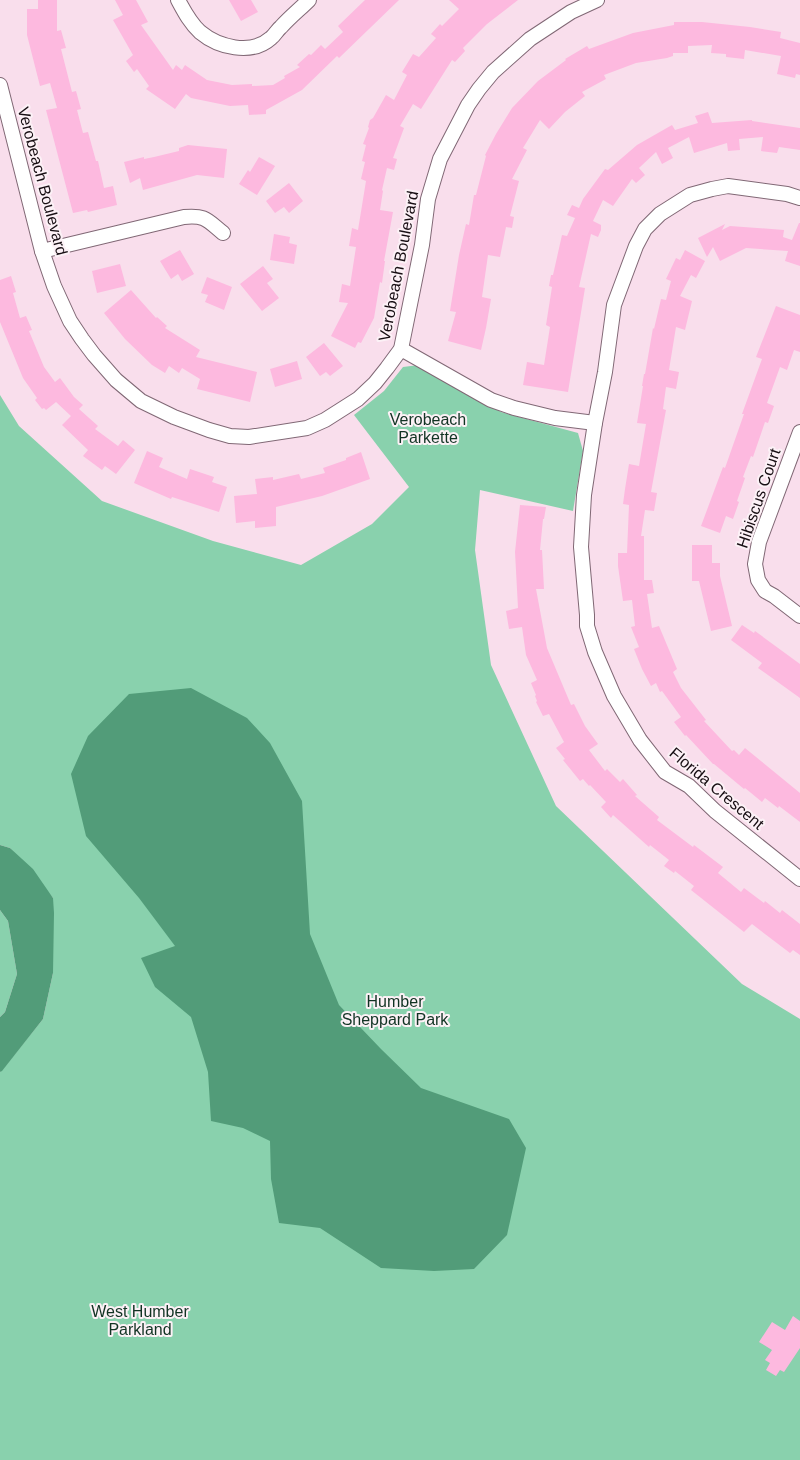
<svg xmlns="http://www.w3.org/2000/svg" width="800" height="1460" viewBox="0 0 800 1460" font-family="Helvetica,sans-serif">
  <rect width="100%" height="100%" fill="#f9deec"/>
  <g fill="#89d1ad">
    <path d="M419,365L501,412L578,433L583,451L573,511L480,490L475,550L491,665L556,806L742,984L800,1019V1460H0V1072L2,1070L43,1019L53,973V898L10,848L0,845V395L19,426L102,501L213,541L301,565L372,524L409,487L354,415L384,391L403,367Z"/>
    <path d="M0,910L8,921L17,974L5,1012L0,1017Z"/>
  </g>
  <g fill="#529c79">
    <path d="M191,688L247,718L270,743L302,801L310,934L339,1005L381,1049L421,1088L509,1119L526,1148L507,1235L474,1269L434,1271L381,1268L320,1228L279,1223L271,1179L270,1141L243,1128L211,1121L208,1072L191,1017L155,987L141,958L175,946L139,898L86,836L71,774L88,736L129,694Z"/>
    <path d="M0,845L10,848L33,869L53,898L54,913L53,973L43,1019L2,1071L0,1072V1017L5,1012L17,974L8,921L0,910Z"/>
  </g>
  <g fill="#fdb9df">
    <path d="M38,0H57V31L61,30L66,48L61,49L72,92L76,91L81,109L77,110L83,133L88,132L96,161H98L104,188L113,186L117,205L88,212L87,210L73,213L46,110L57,108L50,83L40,86L27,35V9H38Z"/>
    <path d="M115,0H136L148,22L141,25L173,70L176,65L182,70L185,65L207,80L232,85L252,84V86L273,85L285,78L284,76L300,67L297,65L309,54L311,55L321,45L325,49L343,32L338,26L365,0H399L339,58L337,56L302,90L266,110V114L249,115L248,105L230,106L191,98L186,94L175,109L146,89L149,86L137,69L134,72L126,61L133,55L113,20L123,15Z"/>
    <path d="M229,0H251L258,12L241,21Z"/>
    <path d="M449,0H518L487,24L463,48L465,51L455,62L452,60L421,109L413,104L400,126L404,128L393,158L397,159L394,170L387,168L382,190L383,191L380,210L393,212L384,261H385L382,283L380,282L374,318L361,343L358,342L355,348L331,336L348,303L339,302L342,284L350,286L356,247L349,246L352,228L358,230L366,181L361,179L365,162L362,161L366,145L363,144L369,128L368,127L370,120L373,118L386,95L394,100L407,75L402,72L413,54L419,57L436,38L431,34L440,24L442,26L459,9Z"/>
    <path d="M674,22H702L750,27L781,32L780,38L800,43V75L796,74L795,78L777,74L781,56L745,50L744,59L726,57V54L711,53L712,45L688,46V53H673V56L667,58L636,63L604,75L606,79L582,92L585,96L565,112L549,129L540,120L523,148L527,150L512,179L519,181L510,216L514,217L512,228L506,227L500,257L488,255L482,297L491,299L486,328L481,350L448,341L456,312L450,311L459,255L466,224L469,225L474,195H476L486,156L485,155L496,134L512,108L538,81L566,60L565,59L587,46L589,49L633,33L674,25Z"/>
    <path d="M708,112L712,123L752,120V121L800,128V150L779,147L777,153L761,151L763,137L739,139L740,150L728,151L727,143L694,153L689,137L668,148L673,158L662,164L656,152L639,168L645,175L636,183L632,179L613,206L603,200L593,221L601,225V230L598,237L591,234L579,287L585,288L568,392L523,385L527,362L544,365L550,327L546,325L552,287L549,286L551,275H553L562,235L567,236L575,218L567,215L572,205L579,208L583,199L605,169L608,170L637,145L672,125L675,130L698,123L695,116Z"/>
    <path d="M188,145L227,149L224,178L197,175L143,190L140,178L130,183L124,162L144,157V159L154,157L179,151V148Z"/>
    <path d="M259,157L275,166L257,195L239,184L248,170L250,172Z"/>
    <path d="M289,183L303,201L289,213L284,207L275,213L266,201Z"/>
    <path d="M799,223H800V266L785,261L788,251L746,248L720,261L713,247L707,257L698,238L725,224L722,230L730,226L784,230L783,237L792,240Z"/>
    <path d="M274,234L290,237L289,243L297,245L294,264L270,260Z"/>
    <path d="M180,250L194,274L182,281L178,274L171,279L160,261Z"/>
    <path d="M685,250L705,261L696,278L691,275L680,296L692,301L685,330L676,327L669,370L679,372L676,389L666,387L663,409L666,410L651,492L657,493L654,511L645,510L641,536H644V580H652L654,593L647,594L652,628L659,626L677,669L673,672L681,688L706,720L704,721L732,751L734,750L739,755L745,748L800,793V822L779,806L778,808L765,798L762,802L745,788L744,789L714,764H713L686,735L685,736L674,722L681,717L662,691L660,692L656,683L651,686L642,669L634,649L639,647L631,627L635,626L632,600L623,601L618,566V553H627L629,505L623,504L625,489L629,464L639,466L646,424L637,423L643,386H642L644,374H645L653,328L654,329L661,299L666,300L671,281L666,279L676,258L680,260Z"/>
    <path d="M120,264L126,286L97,293L92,271Z"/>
    <path d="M263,266L273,279L267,283L279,298L262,311L240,284Z"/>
    <path d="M11,276L16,292L13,293L20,318L26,316L32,330L29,331L44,367L55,382L60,378L74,397L83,405L79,409L98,426L95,429L118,446L123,440L135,450L116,474L105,466L102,470L83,456L88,450L62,425L71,416L56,402L46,410L44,408L42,409L35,400L37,398L23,378L0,322V280Z"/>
    <path d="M207,277L232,287L224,310L205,302L208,295L201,293Z"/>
    <path d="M131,290L156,318L157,317L167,326L165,328L200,350L196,357L257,372L250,402L197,389L200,379L182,368L179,373L169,366L165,373L152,365L125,339L104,313Z"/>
    <path d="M776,306L800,315V352L794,350L787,370L780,367L767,403L774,406L768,423L765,422L753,457L751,456L743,477L745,478L737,501L739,502L733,519L726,516L720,533L701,526L723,467L725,468L744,414H742L762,359L756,357Z"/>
    <path d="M324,343L343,366L330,376L326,372L320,376L306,357Z"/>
    <path d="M297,361L302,379L275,387L270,369Z"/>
    <path d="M147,451L163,458L159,467L187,479L190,469L214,477L212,482L227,487L219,512L172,497L171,499L134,483Z"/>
    <path d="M361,452L370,479L322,496L276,507V526L255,528V521L236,523L234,496L257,494L255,479L273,477V480L299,474L301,479L325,473L323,468L346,460V458Z"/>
    <path d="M520,505L546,507L544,519H543L540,550H542L544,589H536L547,648L571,705L574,704L585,726L598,744L589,750L605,771L607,769L620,782L623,779L637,795L635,796L659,817L657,820L693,847L694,845L723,867L718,873L741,892L744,888L764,903L765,901L780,913L782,910L800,924V955L793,950L790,953L752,924L744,932L691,890L694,886L675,871L674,873L664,866L669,860L650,845L649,847L613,815L611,818L601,807L606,802L590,785L589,786L583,779L580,781L563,760L565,759L556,748L564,742L549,714L543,716L536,702L537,701L535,696L536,695L531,683L537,680L526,655L522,627L509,629L506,611L518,608L515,552Z"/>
    <path d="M692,545H712V563H720V576L732,626L711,631L699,581H692Z"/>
    <path d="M742,625L754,633L755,631L800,664V698L758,668L762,663L731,640Z"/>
    <path d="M793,1316L800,1321V1348L784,1372L780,1370L776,1376L766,1370L770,1363L765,1360L772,1350L759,1342L772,1322L785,1330Z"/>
  </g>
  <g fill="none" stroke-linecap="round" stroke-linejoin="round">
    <g stroke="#806875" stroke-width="16">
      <g id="minor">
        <path d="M178,0C184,11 190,23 200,32C218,47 251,56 271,38C275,35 277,30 281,27C290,17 300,9 309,0"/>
        <path d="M0,85L42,251L54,286L70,321L82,339L94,355L116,380L141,401L174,417L209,430L230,436L249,437L307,428L325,420L358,399L375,383L387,368L401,349L422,245L428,199L440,159L468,105L479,89L493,72L530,39L571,12L597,0"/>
        <path d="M800,198L787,194L728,186L712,189L690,195L660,214L645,229L636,246L614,305L605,372L595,423L584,495L581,547L587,615V626L595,652L614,696L640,740L665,772L689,786L715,811L800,879"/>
        <path d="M42,251L184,217C206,215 207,220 223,233"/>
        <path d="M401,349L491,400L514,408L555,418L595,423"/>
        <path d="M800,432L759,542L755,564L758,580L765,591L774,596L800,616"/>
      </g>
    </g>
    <use href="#minor" stroke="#fff" stroke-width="14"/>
  </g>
  <g text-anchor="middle" stroke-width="4" stroke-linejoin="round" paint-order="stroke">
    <g font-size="16" fill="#170e13" stroke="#fcf1f6">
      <text transform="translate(43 181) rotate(75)" y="6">Verobeach Boulevard</text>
      <text transform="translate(398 266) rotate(-79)" y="6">Verobeach Boulevard</text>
      <text transform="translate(758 498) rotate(-71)" y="6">Hibiscus Court</text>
      <text transform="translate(717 788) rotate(40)" y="6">Florida Crescent</text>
    </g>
    <g font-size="16" fill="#113323" stroke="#fcf1f6">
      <text x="428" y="425">Verobeach<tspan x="428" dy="18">Parkette</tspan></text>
      <text x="395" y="1007">Humber<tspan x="395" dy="18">Sheppard Park</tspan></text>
      <text x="140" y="1317">West Humber<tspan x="140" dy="18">Parkland</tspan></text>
    </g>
  </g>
</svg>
